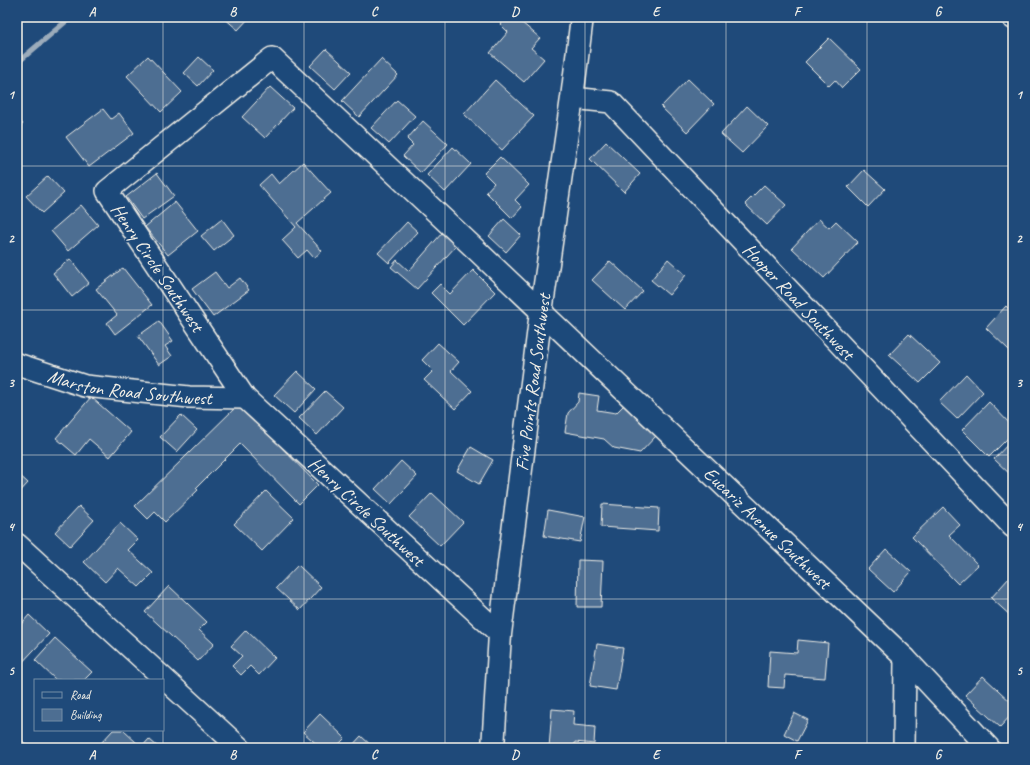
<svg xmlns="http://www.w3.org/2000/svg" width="1030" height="765" viewBox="0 0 1030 765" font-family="Caveat,sans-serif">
  <rect width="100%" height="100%" fill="#1f4a7a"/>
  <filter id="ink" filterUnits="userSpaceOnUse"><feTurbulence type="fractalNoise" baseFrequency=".025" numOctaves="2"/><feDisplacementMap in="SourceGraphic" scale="8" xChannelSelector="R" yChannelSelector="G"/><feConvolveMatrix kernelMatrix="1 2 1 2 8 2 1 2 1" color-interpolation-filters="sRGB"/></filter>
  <g filter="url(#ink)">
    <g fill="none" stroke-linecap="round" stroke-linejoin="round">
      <path stroke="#9cacbb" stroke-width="5.5" d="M17,63L71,17"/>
    </g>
    <g fill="#4d6e92" stroke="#f4f1e8">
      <path d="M223,17H250L238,30Z"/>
      <path d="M506,17H515L540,38L531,48L544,59L524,82L490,53L508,32L500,24Z"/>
      <path d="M829,38L861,69L842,88L835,80L829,86L805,62Z"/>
      <path d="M326,49L351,72L335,89L310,66Z"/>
      <path d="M148,56L182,92L161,112L127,76Z"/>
      <path d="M199,57L213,70L198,86L184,73Z"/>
      <path d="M381,59L398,75L359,117L342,101Z"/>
      <path d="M688,79L714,104L687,132L661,107Z"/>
      <path d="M495,80L534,116L502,150L464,114Z"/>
      <path d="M270,87L293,108L265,138L242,117Z"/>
      <path d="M397,100L415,116L389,144L371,128Z"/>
      <path d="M747,106L768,126L742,153L721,134Z"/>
      <path d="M103,109L111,119L119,113L134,133L89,167L66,137Z"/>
      <path d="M17,118L23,124L17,129Z"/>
      <path d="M423,121L448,144L421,173L403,156L413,145L407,139Z"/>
      <path d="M606,142L640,174L624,192L590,159Z"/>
      <path d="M453,147L471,164L445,192L427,175Z"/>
      <path d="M500,157L529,185L515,200L522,207L512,218L486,192L494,183L484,173Z"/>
      <path d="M303,162L331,193L297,223L322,251L314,258L307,250L298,258L282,240L296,227L259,185L271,174L279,184Z"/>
      <path d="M17,166L21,170L17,176Z"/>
      <path d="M864,170L885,189L868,207L848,187Z"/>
      <path d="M157,173L174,196L142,219L126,197Z"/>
      <path d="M48,176L64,193L42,213L26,196Z"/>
      <path d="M764,185L786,205L767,225L745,204Z"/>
      <path d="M175,202L198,231L168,255L145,227Z"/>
      <path d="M81,205L98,225L68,251L51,231Z"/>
      <path d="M222,219L234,235L214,251L201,236Z"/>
      <path d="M504,219L521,235L506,252L489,236Z"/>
      <path d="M819,219L829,228L836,221L858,242L824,278L792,248Z"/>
      <path d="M407,222L418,232L389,263L378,253Z"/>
      <path d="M442,233L456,246L417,289L391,267L397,260L409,271Z"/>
      <path d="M70,259L89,283L72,297L53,273Z"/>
      <path d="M668,259L686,275L669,295L651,280Z"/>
      <path d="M610,261L643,291L625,310L592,280Z"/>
      <path d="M123,268L152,305L115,334L107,323L117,315L96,289Z"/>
      <path d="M473,270L495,292L463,325L431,293L440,284L450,294Z"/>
      <path d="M215,272L227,288L240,278L249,290L213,317L192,289Z"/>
      <path d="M1006,306L1013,313V346L1009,350L986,328Z"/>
      <path d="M159,321L173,341L165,346L172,356L159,365L138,336Z"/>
      <path d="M909,334L940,363L920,383L889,355Z"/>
      <path d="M438,343L459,362L451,371L472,391L455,409L424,380L433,371L422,360Z"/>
      <path d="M297,371L316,389L294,413L274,395Z"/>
      <path d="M966,374L983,392L957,419L939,402Z"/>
      <path d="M325,391L343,407L317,435L299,418Z"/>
      <path d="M579,393L599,396L597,410L616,413L624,405L656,436L640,453L614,448L604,439L565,432L568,413L578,402Z"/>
      <path d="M91,397L131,432L110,457L89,439L76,455L56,438Z"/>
      <path d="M989,402L1013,427V433L989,457L962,430Z"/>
      <path d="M239,404L318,485L299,504L240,444L196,488L198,490L165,522L155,512L148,519L135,506Z"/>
      <path d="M181,415L197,430L177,452L160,437Z"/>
      <path d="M1011,441L1013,443V477L994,459Z"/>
      <path d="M471,447L493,460L479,484L457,471Z"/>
      <path d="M401,461L417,476L391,504L375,489Z"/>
      <path d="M17,473L28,483L17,495Z"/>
      <path d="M266,491L294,518L262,551L234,524Z"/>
      <path d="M432,493L463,522L440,546L409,517Z"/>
      <path d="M602,504L659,508L658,531L601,527Z"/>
      <path d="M79,506L94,520L70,546L55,532Z"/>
      <path d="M943,507L960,525L949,535L978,565L958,584L912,537Z"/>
      <path d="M548,510L585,517L580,542L544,536Z"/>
      <path d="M120,523L138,540L128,550L153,573L139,587L118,568L105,582L84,562Z"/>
      <path d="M886,549L911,572L893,592L868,569Z"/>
      <path d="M578,560L603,561L601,607H577Z"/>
      <path d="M298,565L321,587L300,610L276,588Z"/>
      <path d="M1009,578L1013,582V618L991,598Z"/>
      <path d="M169,586L207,622L199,630L214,644L198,661L145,612Z"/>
      <path d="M17,604L21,608L17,612Z"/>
      <path d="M29,615L49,634L17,668V629Z"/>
      <path d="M246,630L275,658L259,675L250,666L241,675L232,666L242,656L231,646Z"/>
      <path d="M55,638L92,672L84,680H56L35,660Z"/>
      <path d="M798,640L828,643L825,678L785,675L784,688L768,687L770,651L797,653Z"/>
      <path d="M597,644L623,648L616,690L590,686Z"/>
      <path d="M983,676L1013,704V713L1000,727L965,695Z"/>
      <path d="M552,709L574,711L573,725L595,727L594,744L575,742L574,748H549Z"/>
      <path d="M794,713L808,720L797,741L784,734Z"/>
      <path d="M320,714L345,738L335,748H321L303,732Z"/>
      <path d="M113,730H123L138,744L135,748H107L101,743Z"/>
      <path d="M17,736L30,748H17Z"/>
      <path d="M361,736L374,748H350Z"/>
      <path d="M149,739L159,748H141Z"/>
    </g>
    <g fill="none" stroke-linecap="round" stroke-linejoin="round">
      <g stroke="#f4f1e8" stroke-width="24">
        <g id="street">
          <path d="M1012,17L1013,18"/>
          <path id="s1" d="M572,98L611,102L1013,527"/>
          <path id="s2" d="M17,364L85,386L189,397L245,398"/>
          <path d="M17,544L240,748"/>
          <path id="s3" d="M500,634L245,398L107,191L272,58L469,243L905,658L989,748"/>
          <path d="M904,748L905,658"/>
        </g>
      </g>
      <g stroke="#f4f1e8" stroke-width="25">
        <g id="secondary">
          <path id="s4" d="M493,748L500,634L541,312L572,98L582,17"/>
        </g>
      </g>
      <use href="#street" stroke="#1f4a7a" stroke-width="21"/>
      <use href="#secondary" stroke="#1f4a7a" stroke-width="22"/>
    </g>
  </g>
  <path fill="none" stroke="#f4f1e8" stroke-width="1" stroke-opacity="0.55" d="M163,17V680M304,17V748M445,17V748M585,17V748M726,17V748M867,17V748M17,166H1013M17,310H1013M17,455H1013M17,599H1013M163,730V748"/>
  <g text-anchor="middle" stroke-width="3.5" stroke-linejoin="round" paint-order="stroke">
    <g font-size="19" fill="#f4f1e8" stroke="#1f4a7a">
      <text transform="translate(158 267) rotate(56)" y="7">Henry Circle Southwest</text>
      <text dy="7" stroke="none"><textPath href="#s1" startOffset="313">Hooper Road Southwest</textPath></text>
      <text dy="7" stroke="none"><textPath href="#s4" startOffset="368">Five Points Road Southwest</textPath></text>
      <text dy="7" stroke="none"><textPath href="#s2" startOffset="116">Marston Road Southwest</textPath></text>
      <text transform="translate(367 511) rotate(43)" y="7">Henry Circle Southwest</text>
      <text dy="7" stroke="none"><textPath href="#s3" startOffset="1491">Eucariz Avenue Southwest</textPath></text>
    </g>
  </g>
  <rect width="1030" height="765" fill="none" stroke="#1f4a7a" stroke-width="44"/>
  <rect x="34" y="679" width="130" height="52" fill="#1f4a7a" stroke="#748da6"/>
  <rect x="42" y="692" width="20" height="6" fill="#1f4a7a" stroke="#748da6"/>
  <text x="70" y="699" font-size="12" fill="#f4f1e8">Road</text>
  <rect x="42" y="709" width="20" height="12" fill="#4d6e92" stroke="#748da6"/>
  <text x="70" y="719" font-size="12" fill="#f4f1e8">Building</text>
  <rect x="22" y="22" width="986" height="721" fill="none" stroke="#f4f1e8" stroke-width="1.5"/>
  <g font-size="13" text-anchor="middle" font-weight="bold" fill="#f4f1e8">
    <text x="92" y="16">A</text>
    <text x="233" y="16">B</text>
    <text x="374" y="16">C</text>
    <text x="515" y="16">D</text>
    <text x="656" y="16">E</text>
    <text x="797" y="16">F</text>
    <text x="938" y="16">G</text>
    <text x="11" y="99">1</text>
    <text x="1019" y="99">1</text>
    <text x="11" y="243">2</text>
    <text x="1019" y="243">2</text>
    <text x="11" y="387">3</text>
    <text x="1019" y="387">3</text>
    <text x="11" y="531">4</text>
    <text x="1019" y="531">4</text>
    <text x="11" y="675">5</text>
    <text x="1019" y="675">5</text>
    <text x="92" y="759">A</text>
    <text x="233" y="759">B</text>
    <text x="374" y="759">C</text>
    <text x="515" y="759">D</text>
    <text x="656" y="759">E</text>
    <text x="797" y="759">F</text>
    <text x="938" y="759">G</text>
  </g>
</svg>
